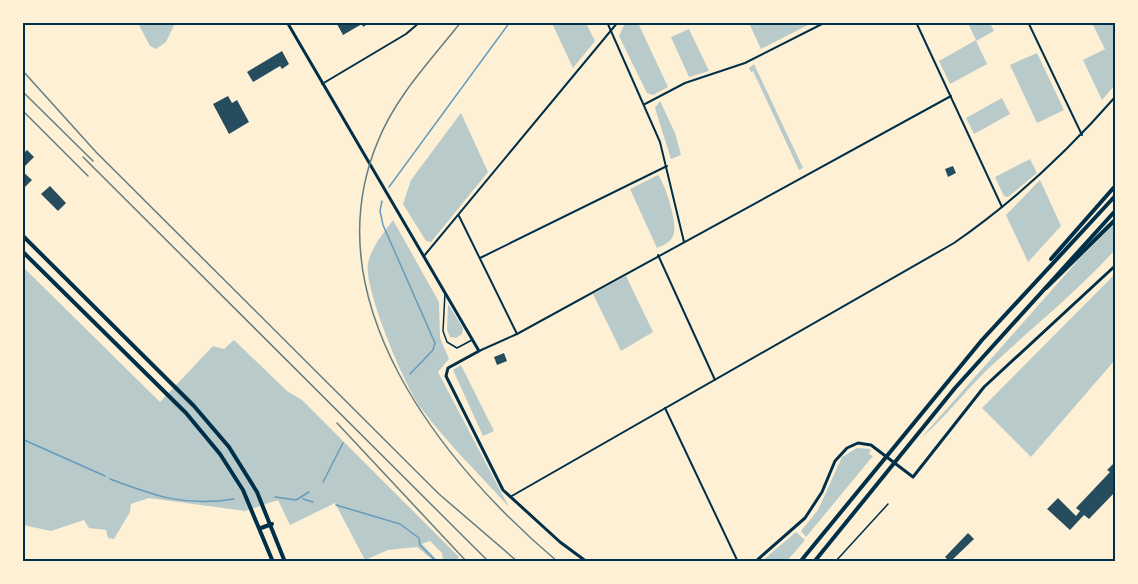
<svg xmlns="http://www.w3.org/2000/svg" width="1138" height="584" viewBox="0 0 1138 584" font-family="Helvetica,sans-serif">
  <rect width="100%" height="100%" fill="#fdf0d5"/>
  <g fill="#b9caca">
    <path d="M138,23H175L166,42L156,49L150,46Z"/>
    <path d="M552,23H586L595,41L573,68Z"/>
    <path d="M625,23H638L668,87L653,95L647,93L619,36Z"/>
    <path d="M807,23L808,25L761,49L749,23Z"/>
    <path d="M968,23H990L994,31L976,41L987,64L950,84L939,61L976,40Z"/>
    <path d="M1092,23H1114L1115,26V85L1102,100L1083,60L1105,49Z"/>
    <path d="M689,29L709,71L689,77L671,37Z"/>
    <path d="M1037,53L1064,110L1037,123L1010,65Z"/>
    <path d="M754,64L803,168L799,170L753,71L751,72L749,68Z"/>
    <path d="M1002,98L1010,114L974,134L966,118Z"/>
    <path d="M660,101L675,133L681,155L671,159L655,108Z"/>
    <path d="M461,113L488,172L431,242L426,241L403,204L411,180Z"/>
    <path d="M1030,159L1037,173L1008,197L1004,196L995,177Z"/>
    <path d="M658,175C665,183 677,222 674,233C672,242 664,245 657,248L630,189Z"/>
    <path d="M1040,180L1061,226L1028,262L1006,215Z"/>
    <path d="M393,220L439,302L440,338L449,359L438,372L509,507C480,475 447,443 421,408C405,387 363,287 368,263C372,246 383,234 393,220Z"/>
    <path d="M1115,223V250C1076,293 1030,329 988,369C964,392 946,417 921,438L1080,258Z"/>
    <path d="M22,266L160,402L213,346L224,349L234,340L287,391L302,400L459,557L456,561H443L442,553L430,541L422,544L437,560L434,561L417,547L388,550L365,560L335,503L290,525L278,500L245,511L149,498L131,504L130,512L114,539L108,538L106,530L89,528L84,520L51,531L23,525Z"/>
    <path d="M1115,274V360L1031,457L982,408Z"/>
    <path d="M626,276L653,332L621,351L593,294Z"/>
    <path d="M448,304L463,328L462,334L456,338L450,337L447,330Z"/>
    <path d="M461,365L494,431L483,436L453,370Z"/>
    <path d="M857,448L871,449L869,454L873,456L806,537L801,531L818,510L842,457Z"/>
    <path d="M796,532L805,540L787,561H762Z"/>
  </g>
  <g fill="none" stroke-linecap="round" stroke-linejoin="round">
    <g stroke="#669bbc" stroke-width="1.5">
      <path d="M389,187L510,22"/>
      <path d="M382,201L380,211L383,225L435,343L433,350L410,374"/>
      <path d="M22,439L105,476"/>
      <path d="M110,479C155,496 185,507 234,499"/>
      <path d="M323,482L343,443"/>
      <path d="M275,497L296,500L309,492"/>
      <path d="M303,499L313,502"/>
      <path d="M336,505L400,524L419,538L420,545L436,561"/>
    </g>
  </g>
  <g fill="#264d5e">
    <path d="M340,22H371L363,27L362,24L343,35L337,24Z"/>
    <path d="M282,51L289,64L282,69L280,66L253,82L247,72Z"/>
    <path d="M228,96L232,103L237,100L249,122L229,134L213,104Z"/>
    <path d="M27,150L34,157L22,169V155Z"/>
    <path d="M953,166L956,173L948,177L945,169Z"/>
    <path d="M22,171L32,180L25,187L22,184Z"/>
    <path d="M50,186L66,203L58,211L41,194Z"/>
    <path d="M504,353L507,361L497,365L494,357Z"/>
    <path d="M1116,461V491L1089,519L1084,515L1070,530L1047,509L1058,498L1076,516L1080,511L1076,508L1110,472L1107,470Z"/>
    <path d="M968,533L974,539L950,562L945,557Z"/>
  </g>
  <g fill="none" stroke-linecap="round" stroke-linejoin="round">
    <g stroke="#003049" stroke-width="1.5">
      <path d="M445,293L443,331L447,342L457,348L472,340"/>
      <path d="M835,562L888,504"/>
    </g>
    <g stroke="#003049" stroke-width="2">
      <path d="M607,22L660,142L684,242"/>
      <path d="M916,22L1002,207"/>
      <path d="M1028,22L1082,135"/>
      <path d="M322,84L406,34L420,22"/>
      <path d="M645,104L685,83L745,63L826,22"/>
      <path d="M459,216L517,334"/>
      <path d="M658,255L715,380"/>
      <path d="M424,256L618,22"/>
      <path d="M480,258L667,166"/>
      <path d="M479,351L517,334L951,96"/>
      <path d="M665,408L738,562"/>
      <path d="M510,497L954,243C1015,201 1067,152 1116,96"/>
      <path d="M155,562V560"/>
    </g>
    <g stroke="#003049" stroke-width="3">
      <path d="M287,22L479,351L448,368L446,376L503,490L560,542L587,562"/>
      <path d="M755,562L805,518L822,492L835,461L847,448L858,443L871,445L913,477L984,387L1116,265"/>
    </g>
    <g stroke="#003049" stroke-width="4">
      <path d="M22,235L194,406L229,447L257,492L285,562"/>
      <path d="M22,251L186,413L220,454L243,490L273,562"/>
      <path d="M261,528L272,524"/>
    </g>
    <g stroke="#003049" stroke-width="4">
      <path d="M1051,259L1116,185"/>
      <path d="M1046,288L1116,219"/>
      <path d="M800,562L982,340L1116,195"/>
      <path d="M814,562L955,388L1116,210"/>
    </g>
    <g stroke="#657d81" stroke-width="1.5">
      <path d="M461,22C431,60 396,96 378,141C311,301 442,464 558,562"/>
      <path d="M22,70L96,152L439,494L518,562"/>
      <path d="M22,91L93,161"/>
      <path d="M22,110L88,176"/>
      <path d="M83,157L489,562"/>
      <path d="M337,423L467,562"/>
    </g>
  </g>
  <rect width="1138" height="584" fill="none" stroke="#fdf0d5" stroke-width="48"/>
  <rect x="24" y="24" width="1090" height="536" fill="none" stroke="#003049" stroke-width="2"/>
</svg>
